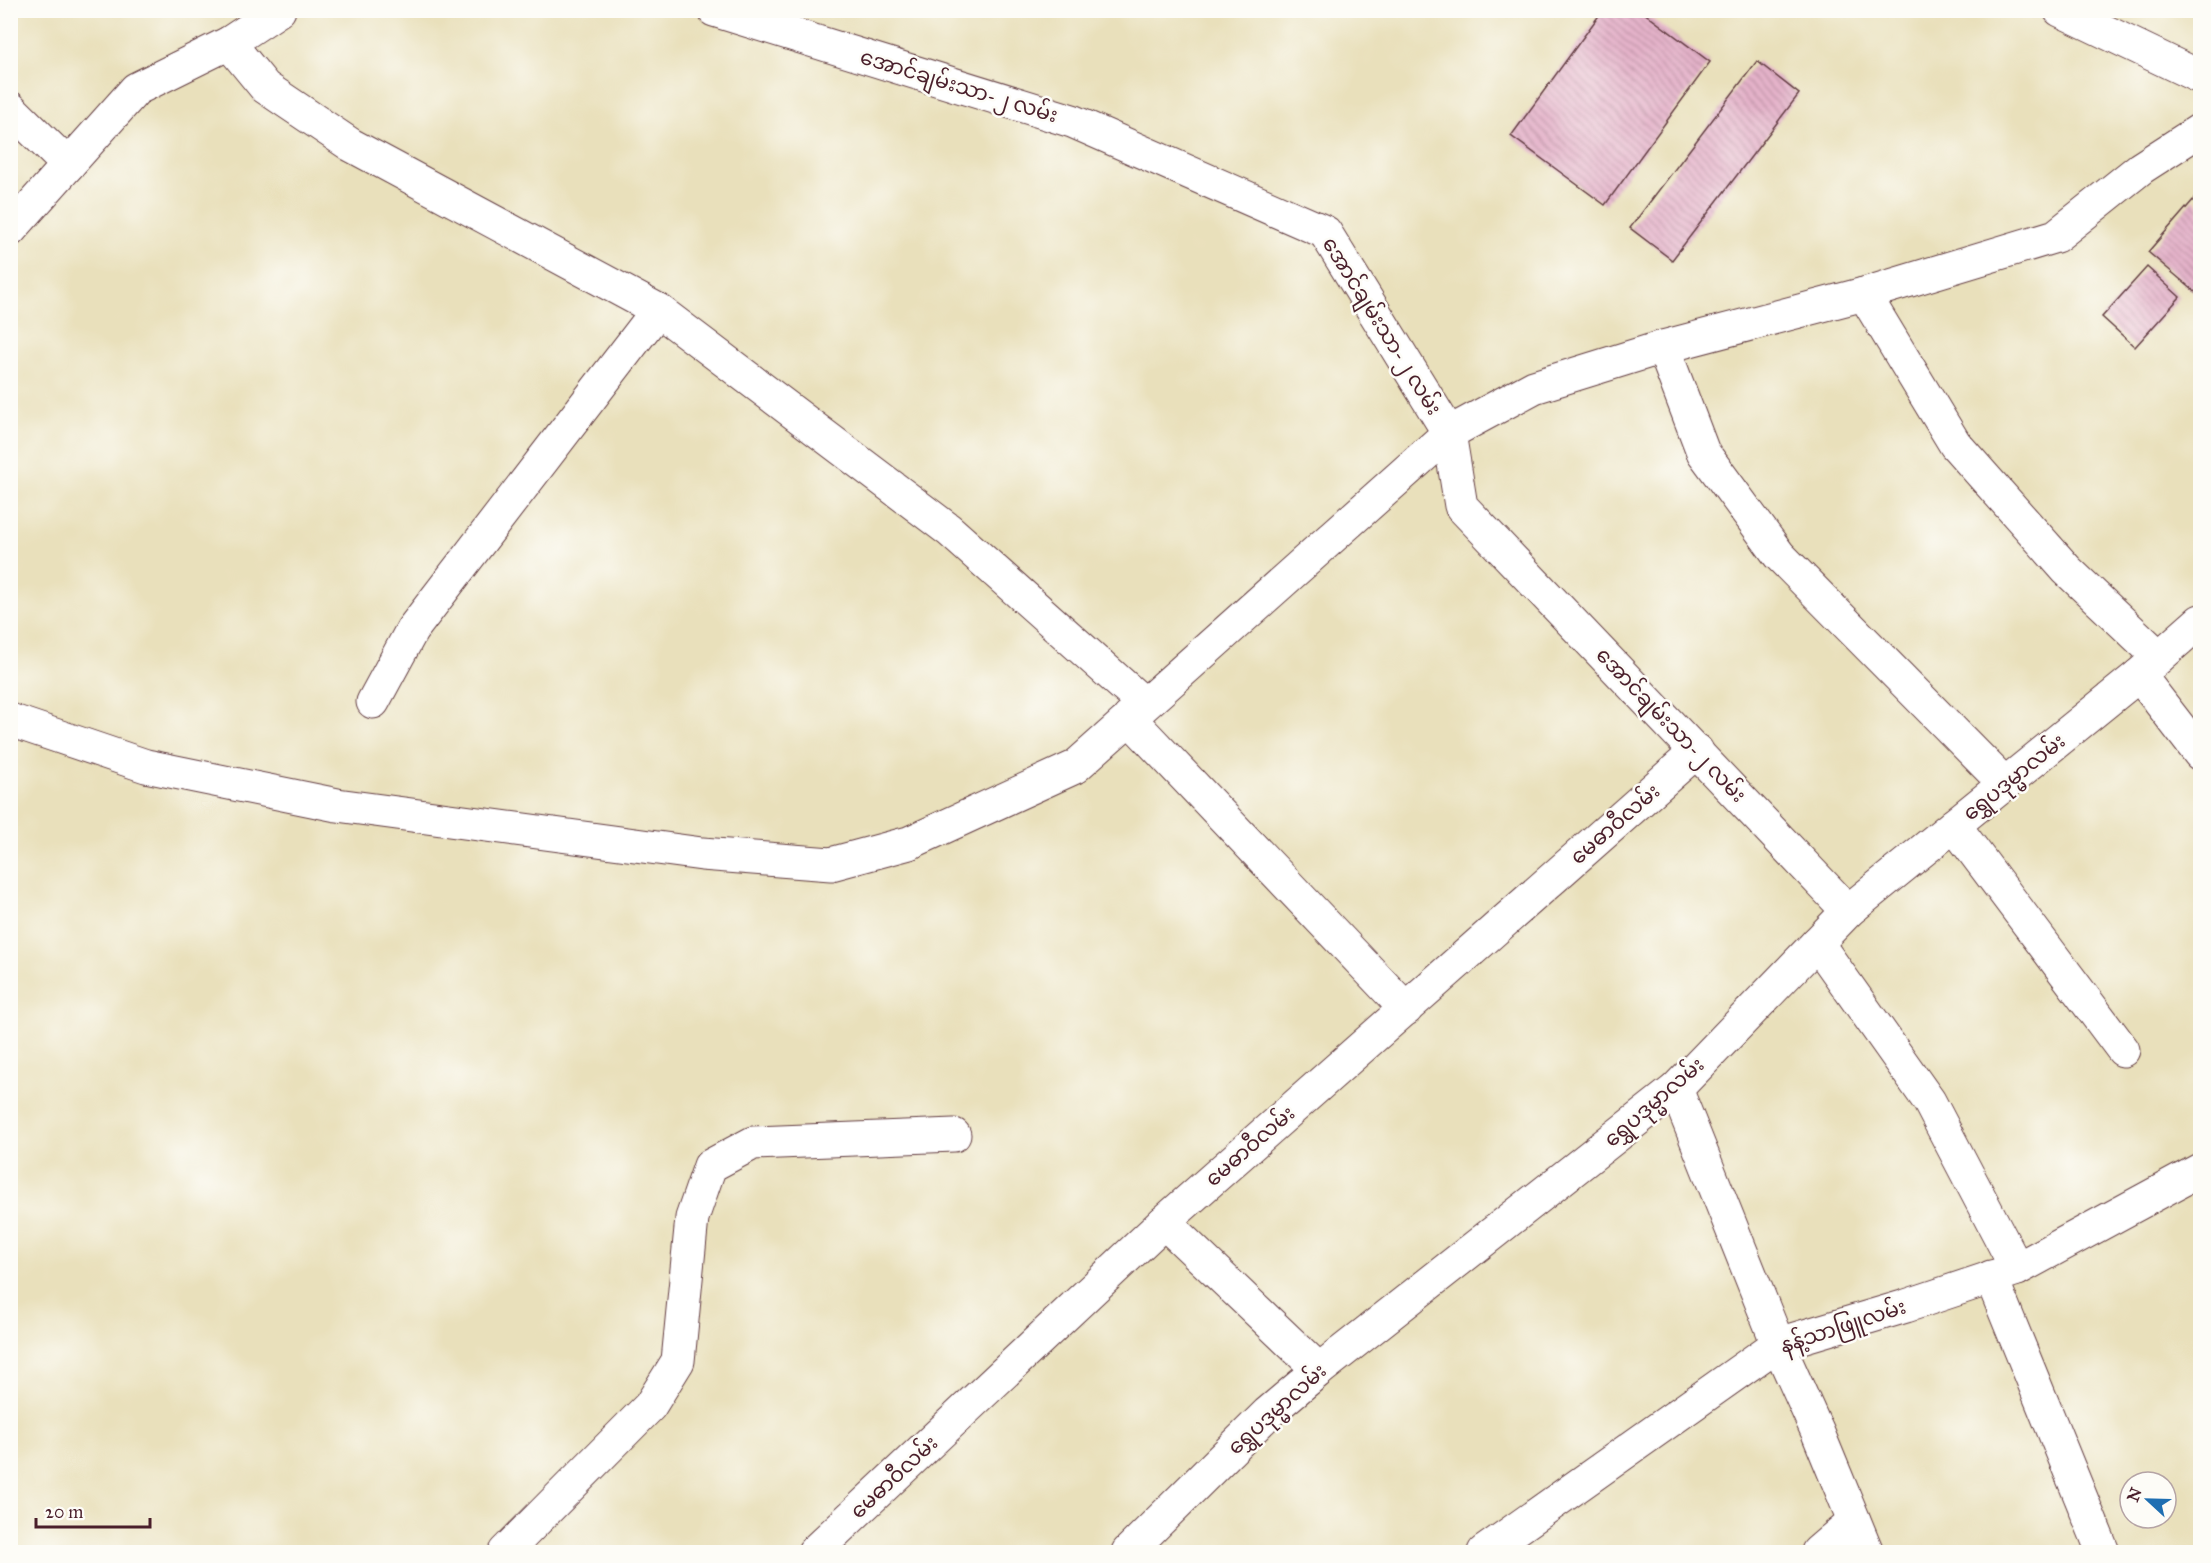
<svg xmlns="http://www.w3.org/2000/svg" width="2211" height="1563" viewBox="0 0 2211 1563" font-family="'IM FELL Great Primer','Noto Sans Myanmar',serif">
  <defs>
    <pattern id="building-back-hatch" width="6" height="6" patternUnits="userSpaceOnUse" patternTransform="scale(1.5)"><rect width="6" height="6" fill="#e5b3ca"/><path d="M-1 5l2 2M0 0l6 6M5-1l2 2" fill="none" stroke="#bc91a4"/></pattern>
  </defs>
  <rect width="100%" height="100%" fill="#fdfcf7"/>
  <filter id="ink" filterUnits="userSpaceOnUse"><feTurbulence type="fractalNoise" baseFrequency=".0167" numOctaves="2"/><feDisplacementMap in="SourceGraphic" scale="12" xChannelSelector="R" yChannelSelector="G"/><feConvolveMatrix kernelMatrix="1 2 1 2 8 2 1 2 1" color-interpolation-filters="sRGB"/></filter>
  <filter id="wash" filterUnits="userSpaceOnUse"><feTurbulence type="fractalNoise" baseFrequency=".008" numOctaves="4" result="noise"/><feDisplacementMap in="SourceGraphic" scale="24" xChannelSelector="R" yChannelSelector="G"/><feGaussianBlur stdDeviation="1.35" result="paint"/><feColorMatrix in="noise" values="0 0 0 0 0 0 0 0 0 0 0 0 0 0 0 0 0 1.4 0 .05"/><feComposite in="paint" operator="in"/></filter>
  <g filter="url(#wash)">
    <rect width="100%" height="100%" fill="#e9e0bb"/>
    <g id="blocks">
      <g fill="url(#building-back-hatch)">
        <path d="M1603,10H1640L1710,62L1605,205L1511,136Z"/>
        <path d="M1757,61L1799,94L1672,260L1630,228Z"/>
        <path d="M2194,199L2200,204V296L2148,252Z"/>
        <path d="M2147,267L2180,297L2135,347L2102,317Z"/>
      </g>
    </g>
  </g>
  <g filter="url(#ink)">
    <use href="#blocks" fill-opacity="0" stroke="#623c41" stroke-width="1.5"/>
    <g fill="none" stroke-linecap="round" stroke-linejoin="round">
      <g stroke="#623c41" stroke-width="35">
        <g id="minor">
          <path d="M714,10L1072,121L1325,232L1449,433L1461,506L1848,911"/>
          <path d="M229,43L265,87L351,145L658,310L949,530L1144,704"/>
          <path d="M10,108L68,165"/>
          <path d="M10,230L136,89L229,43L279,10"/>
          <path d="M1864,294L1955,444L2067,570L2159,657"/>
          <path d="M1663,347L1703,452L1779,555L2005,784"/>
          <path d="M2139,675L2200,754"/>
          <path d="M373,702L412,630L658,310"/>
          <path d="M1129,718L1406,1009"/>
          <path d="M10,720L146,766L337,805L702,854L831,864L909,843L1075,767L1449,433L1534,387L1663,347L1864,294L2056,236L2141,168L2200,130"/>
          <path d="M1954,825L2123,1050"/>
          <path d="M1817,943L1929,1101L2017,1269"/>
          <path d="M1676,1089L1778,1344L1818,1433L1867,1552"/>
          <path d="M1164,1222L1319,1370"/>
          <path d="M1991,1277L2103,1552"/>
          <path d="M505,1552L650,1406L678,1361L692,1218L710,1166L753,1143L954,1135"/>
          <path d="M814,1552L1164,1222L1697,751"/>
          <path d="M1128,1552L1268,1413L1319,1370L1676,1089L1848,911L2139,675L2200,621"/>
          <path d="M1484,1552L1778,1344L1906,1306L2017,1269L2200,1170"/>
          <path d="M1818,1552L1854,1521"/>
        </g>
      </g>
      <g stroke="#623c41" stroke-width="35">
        <path id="major" d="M2060,10L2200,77"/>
      </g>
      <use href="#minor" stroke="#fff" stroke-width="33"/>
      <use href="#major" stroke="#fff" stroke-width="33"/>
    </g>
  </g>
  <g text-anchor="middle" stroke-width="5" stroke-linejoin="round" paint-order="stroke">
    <g font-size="21" fill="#4a1f2b" stroke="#fdfcf7">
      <text transform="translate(959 86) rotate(17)" y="7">အောင်ချမ်းသာ-၂ လမ်း</text>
      <text transform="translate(1382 326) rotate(58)" y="7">အောင်ချမ်းသာ-၂ လမ်း</text>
      <text transform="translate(1671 725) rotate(46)" y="7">အောင်ချမ်းသာ-၂ လမ်း</text>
      <text transform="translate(2014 777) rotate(-39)" y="7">ရွှေပဒုမ္မာလမ်း</text>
      <text transform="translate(1615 824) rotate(-41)" y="7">မေဓာဝီလမ်း</text>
      <text transform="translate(1654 1102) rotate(-41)" y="7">ရွှေပဒုမ္မာလမ်း</text>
      <text transform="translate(1250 1146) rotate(-41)" y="7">မေဓာဝီလမ်း</text>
      <text transform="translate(1843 1326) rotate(-18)" y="7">နန့်သာဖြူလမ်း</text>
      <text transform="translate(1277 1409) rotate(-42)" y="7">ရွှေပဒုမ္မာလမ်း</text>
      <text transform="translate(894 1477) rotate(-43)" y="7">မေဓာဝီလမ်း</text>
    </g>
  </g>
  <rect width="2211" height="1563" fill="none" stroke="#fdfcf7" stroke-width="36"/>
  <g transform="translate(2148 1500) rotate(292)"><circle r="28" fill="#fdfcf7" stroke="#b5a4a5" stroke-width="1.5"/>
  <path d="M0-4.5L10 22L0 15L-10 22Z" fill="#1f6fb2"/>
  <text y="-9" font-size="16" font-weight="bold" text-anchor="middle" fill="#4a1f2b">N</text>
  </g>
  <path d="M36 1518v9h114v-9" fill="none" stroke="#4a1f2b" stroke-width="3"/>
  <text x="45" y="1518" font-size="18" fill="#4a1f2b" stroke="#fdfcf7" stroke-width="4.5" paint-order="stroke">20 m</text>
</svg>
